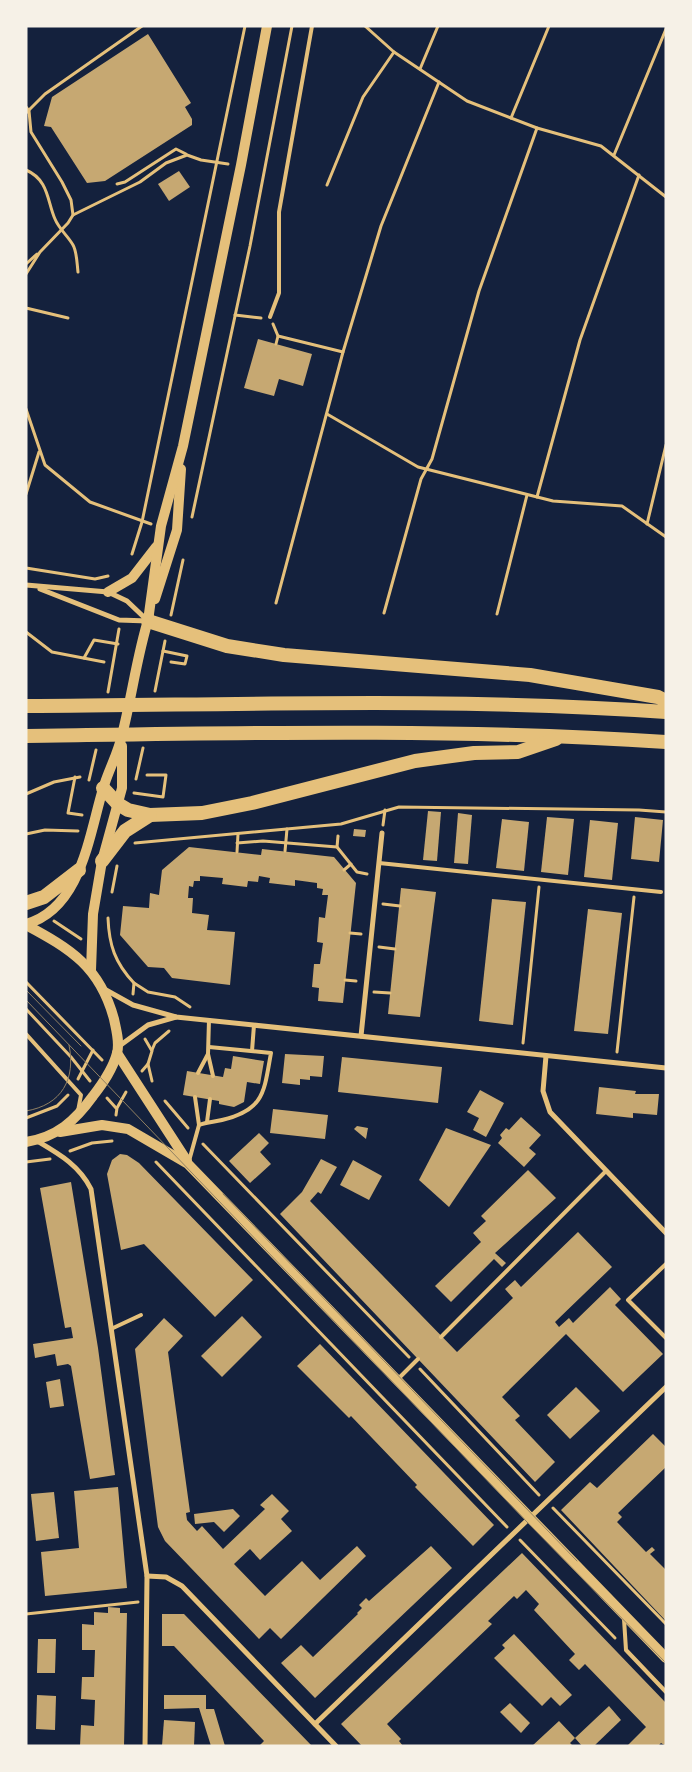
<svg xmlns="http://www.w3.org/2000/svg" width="692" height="1772" viewBox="0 0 692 1772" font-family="'Exo 2',sans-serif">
  <rect width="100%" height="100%" fill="#14213d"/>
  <g fill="#c6a872">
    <path d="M148,34L191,103L185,107L192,119V125L105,181L87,183L51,127L44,126L52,97Z"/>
    <path d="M179,171L190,187L169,201L158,184Z"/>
    <path d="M258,339L312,354L303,386L279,379L274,396L244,388Z"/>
    <path d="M428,811L441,812L437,861L423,860Z"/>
    <path d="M458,813L472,815L468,864L454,863Z"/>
    <path d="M547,817L574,819L568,875L541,872Z"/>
    <path d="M635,817L663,820L659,862L631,859Z"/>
    <path d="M502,819L529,822L524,871L496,868Z"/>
    <path d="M590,820L618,823L612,880L584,877Z"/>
    <path d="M354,829L366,830L365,837L353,836Z"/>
    <path d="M189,847L261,855L262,849L334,857L356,883L343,1003L318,1001L319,988L312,987L314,964H320L323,943L317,942L319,917L325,918L328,895H322L323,889L317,888V883L295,880V886L269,883L270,878L259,876L258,882L248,881L247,887L222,884L223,878L200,876V881H194L193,887L189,886L188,898H193L192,913L209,915L207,930L235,932L230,985L172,978L164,968L148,967L120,935L123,906L149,908L150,893L159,895L162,870Z"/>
    <path d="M401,888L436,892L420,1017L388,1014Z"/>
    <path d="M492,899L526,902L513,1025L479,1021Z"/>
    <path d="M588,909L622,913L608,1034L574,1031Z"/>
    <path d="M285,1054L324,1056L322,1077L310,1076V1080L300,1079V1085L282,1083Z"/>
    <path d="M233,1056L264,1061L260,1084L247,1082L244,1102L234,1107L219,1104V1101L183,1095L187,1071L223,1077L225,1068L231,1069Z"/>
    <path d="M342,1057L442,1067L438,1103L338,1092Z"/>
    <path d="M599,1087L636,1091L635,1094H659L657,1115L633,1113V1118L596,1114Z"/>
    <path d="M480,1090L504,1103L486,1137L473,1130L479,1118L467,1112Z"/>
    <path d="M273,1109L328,1115L325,1139L270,1133Z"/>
    <path d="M521,1117L541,1135L529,1148L536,1154L524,1167L498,1143L502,1138L500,1135L506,1128L509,1130Z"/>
    <path d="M357,1126L368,1128L366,1139L354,1129Z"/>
    <path d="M446,1128L491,1145L449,1207L419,1180Z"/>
    <path d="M259,1133L269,1143L260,1152L271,1164L250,1183L229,1161Z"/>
    <path d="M120,1154L127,1155L139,1163L253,1280L215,1317L144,1244L121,1250L107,1174L112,1160Z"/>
    <path d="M321,1159L337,1167L321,1194L318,1192L310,1201L457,1352L513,1298L505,1289L515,1280L521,1287L578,1232L612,1267L555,1322L559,1327L569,1318L573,1323L610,1287L621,1299L615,1305L663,1354L623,1392L566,1334L502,1397L520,1416L515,1420L555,1462L535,1482L280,1214L302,1192Z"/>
    <path d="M353,1160L382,1176L369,1200L340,1185Z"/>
    <path d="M528,1170L556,1198L495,1253L506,1263L502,1267L494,1259L451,1302L435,1286L481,1242L473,1233L486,1221L481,1216Z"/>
    <path d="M71,1182L98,1348L115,1475L90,1479L71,1366L68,1364L57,1366L55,1354L35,1358L33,1344L73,1338L71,1327L65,1328L40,1188Z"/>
    <path d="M242,1316L262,1337L222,1377L201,1356Z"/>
    <path d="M164,1318L183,1336L168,1352L190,1512L186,1513L187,1520L197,1531L202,1526L223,1549L265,1509L260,1505L272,1494L289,1511L281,1519L292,1531L260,1560L250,1549L234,1564L265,1596L302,1561L320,1580L357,1546L366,1556L281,1639L270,1628L259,1639L165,1541L158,1527L135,1349Z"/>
    <path d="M320,1344L494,1525L473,1546L415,1487L417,1485L351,1416L349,1418L297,1366Z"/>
    <path d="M60,1379L64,1406L50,1408L46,1382Z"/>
    <path d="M576,1387L600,1411L570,1439L547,1415Z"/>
    <path d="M653,1434L666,1447V1467L618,1513L622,1517L617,1522L646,1552L652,1547L655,1550L650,1554L666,1570V1621L561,1510L590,1482L597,1488Z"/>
    <path d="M118,1487L127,1588L45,1596L41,1552L79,1548L74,1491Z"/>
    <path d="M54,1492L59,1538L36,1541L31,1494Z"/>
    <path d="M233,1509L240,1516L224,1532L214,1522L195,1524L194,1514Z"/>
    <path d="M431,1546L452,1568L315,1698L281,1663L301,1645L313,1657L358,1614L357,1613L362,1608L359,1605L366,1598L369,1601Z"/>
    <path d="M522,1553L666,1703V1746L661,1743L658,1746H627L646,1727L585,1664L579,1670L569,1660L575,1654L534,1610L539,1604L526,1590L517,1599L514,1596L488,1621L492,1624L387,1724L401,1739L399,1741L403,1746H362L341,1724Z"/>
    <path d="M108,1607L120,1608V1613H127L124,1746H80L81,1725L94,1726L95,1700L81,1699L82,1677H94L95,1650H82V1624L94,1625V1612L108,1613Z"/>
    <path d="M162,1614H184L312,1746H259L264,1741L174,1646H162Z"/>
    <path d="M514,1634L572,1695L560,1706L551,1697L542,1706L494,1658L505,1648L502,1645Z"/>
    <path d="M38,1639H56L55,1673H37Z"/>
    <path d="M37,1695L56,1696L55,1730L36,1729Z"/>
    <path d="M164,1695H206V1709H214L225,1746H211L199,1708L164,1709Z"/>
    <path d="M510,1703L530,1723L521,1733L500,1712Z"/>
    <path d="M609,1706L621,1720L594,1746H582L575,1738Z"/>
    <path d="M164,1720L195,1722L194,1746H162Z"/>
    <path d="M559,1721L575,1738L570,1743L573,1746H532Z"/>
  </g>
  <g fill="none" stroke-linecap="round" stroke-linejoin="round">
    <g stroke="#e5c07b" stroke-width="3">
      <path d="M365,26L394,52L467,101L537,128L601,146L666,197"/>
      <path d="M420,69L438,26"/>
      <path d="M26,107L29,111L31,132L62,182L71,200L73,215L68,223L40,252L26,274"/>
      <path d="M26,113L45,94L142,26"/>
      <path d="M511,118L549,26"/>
      <path d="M614,155L666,29"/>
      <path d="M26,170C49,180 47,201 55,219C59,229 68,236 73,245C77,252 77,264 78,272"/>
      <path d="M117,184L125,182L176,149L186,154"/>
      <path d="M327,185L363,97L394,52"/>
      <path d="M73,215L140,182L166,163L187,155L201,160L228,164"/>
      <path d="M26,264L37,254"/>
      <path d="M26,308L68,318"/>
      <path d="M235,315L261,318"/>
      <path d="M273,324L278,336L343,352"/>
      <path d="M276,344L278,336"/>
      <path d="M26,409L45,465L90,502L151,524"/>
      <path d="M327,414L418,467L553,501L622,506L666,537"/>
      <path d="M26,494L39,452"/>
      <path d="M537,497L580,340L639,175"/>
      <path d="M192,517L250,246L292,26"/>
      <path d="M647,524L666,445"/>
      <path d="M132,554L142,522L245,26"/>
      <path d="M26,568L95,579L108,576"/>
      <path d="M276,603L343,352L381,226L439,82"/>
      <path d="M384,613L421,479L432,459L479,291L537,128"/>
      <path d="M497,614L527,495"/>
      <path d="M171,615L183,560"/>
      <path d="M26,632L52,652L104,662"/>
      <path d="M163,651L187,656L185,664L171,662"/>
      <path d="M84,658L94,640L118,644"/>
      <path d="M155,691L165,641"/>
      <path d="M108,692L119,629"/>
      <path d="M75,777L68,813L82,815"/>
      <path d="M136,779L143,748"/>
      <path d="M89,780L96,750"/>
      <path d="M134,793L163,797L166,775H147"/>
      <path d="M26,794L54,782L80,777"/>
      <path d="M383,825L385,810"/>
      <path d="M26,834L45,830L78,831"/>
      <path d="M135,843L341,824L399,807L639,810L666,812"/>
      <path d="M237,843L263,841L337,847L357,872L367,874"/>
      <path d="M337,847L338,836"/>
      <path d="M285,851L287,829"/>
      <path d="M237,852L238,834"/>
      <path d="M344,870L351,864"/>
      <path d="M112,892L117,866"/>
      <path d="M383,904L400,906"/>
      <path d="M108,918C109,945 115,963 134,983L133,994"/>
      <path d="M54,921L81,939"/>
      <path d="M350,933L361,934"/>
      <path d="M379,947L395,949"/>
      <path d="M345,980L356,981"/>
      <path d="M26,982L102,1060"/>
      <path d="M134,983L148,992L175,997L190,1007"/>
      <path d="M374,992L390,993"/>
      <path d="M26,1009L71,1057L90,1081"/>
      <path d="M523,1043L539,887"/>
      <path d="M152,1050L155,1043L169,1031"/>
      <path d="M617,1052L634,897"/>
      <path d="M148,1064L152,1081"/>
      <path d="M142,1071L148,1064L152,1051L145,1039"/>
      <path d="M78,1079L93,1050"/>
      <path d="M107,1098L116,1108"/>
      <path d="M165,1101L188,1128"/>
      <path d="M116,1115L117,1108L126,1092"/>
      <path d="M26,1118L57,1106L68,1095"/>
      <path d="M203,1144L409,1357"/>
      <path d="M70,1151L92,1143L112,1141"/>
      <path d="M26,1162L50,1159"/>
      <path d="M156,1162L507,1527"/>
      <path d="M420,1369L539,1495"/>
      <path d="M553,1508L666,1624"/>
      <path d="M520,1540L615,1638"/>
      <path d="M26,1614L138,1602"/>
    </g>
    <g stroke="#e5c07b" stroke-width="4">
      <path d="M270,317L279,293V212L312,26"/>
      <path d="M379,863L661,892"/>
      <path d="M26,1034L81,1095L78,1111"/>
      <path d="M252,1051L254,1025"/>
      <path d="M208,1054L213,1076"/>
      <path d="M198,1073L208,1054L209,1020"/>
      <path d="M207,1122L210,1099"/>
      <path d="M199,1125C207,1122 214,1122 222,1120C265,1110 264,1091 271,1053L209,1047"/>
      <path d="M189,1161L199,1125L195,1097"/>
      <path d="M666,1264L628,1300L666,1338"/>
      <path d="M111,1329L141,1315"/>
      <path d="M441,1337L606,1171"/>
      <path d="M398,1379L418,1359"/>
      <path d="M624,1619L626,1650L666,1692"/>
    </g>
    <g stroke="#e5c07b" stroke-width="5">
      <path d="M26,585L108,592L127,601L148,621"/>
      <path d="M40,589L119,620L148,621"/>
      <path d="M106,990L133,1005L176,1017L666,1068"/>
      <path d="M361,1036L382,833"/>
      <path d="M118,1047L148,1025L176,1017"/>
      <path d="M546,1056L543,1091L550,1112L666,1233"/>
      <path d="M37,1141C59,1154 79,1165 91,1189L147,1576L145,1746"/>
      <path d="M147,1576L166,1577L182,1586L336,1746"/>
      <path d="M315,1724L666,1387"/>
    </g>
    <g stroke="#e5c07b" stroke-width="10">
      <path d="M108,592L132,578L156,547"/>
      <path d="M155,599L177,530L181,469"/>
      <path d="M148,621L161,526L183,446L241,165L267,26"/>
      <path d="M26,924C81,909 89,835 103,789C108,771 118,754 122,735C132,696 137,655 149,617"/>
      <path d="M26,925C71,949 100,967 114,1019C116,1029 120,1042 117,1053C113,1069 103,1083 93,1096C75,1121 57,1137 26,1142"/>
      <path d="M91,970L93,914L102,861L122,788V746"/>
      <path d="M117,1053L187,1161"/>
      <path d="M60,1132L102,1125L128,1129L188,1164L666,1658"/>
    </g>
    <g stroke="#e5c07b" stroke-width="14">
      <path d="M148,621L227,646L284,655L530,675L658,697L666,701"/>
      <path d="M26,706C239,705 453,697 666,712"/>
      <path d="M26,736C239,733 453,728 666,742"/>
      <path d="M103,788L118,804L128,810L150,815L202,813L252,803L415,761L474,753L518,752L556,739"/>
      <path d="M102,861L125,831L150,815"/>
      <path d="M26,903L44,897L79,870"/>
    </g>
    <g stroke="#918062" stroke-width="1">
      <path d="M26,990L81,1046"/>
      <path d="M26,1000L527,1522L666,1663"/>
      <path d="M26,1111C62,1105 76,1079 69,1045"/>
      <path d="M223,1194L577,1561"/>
    </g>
  </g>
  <rect width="692" height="1772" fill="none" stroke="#f6f1e7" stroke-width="55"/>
</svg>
